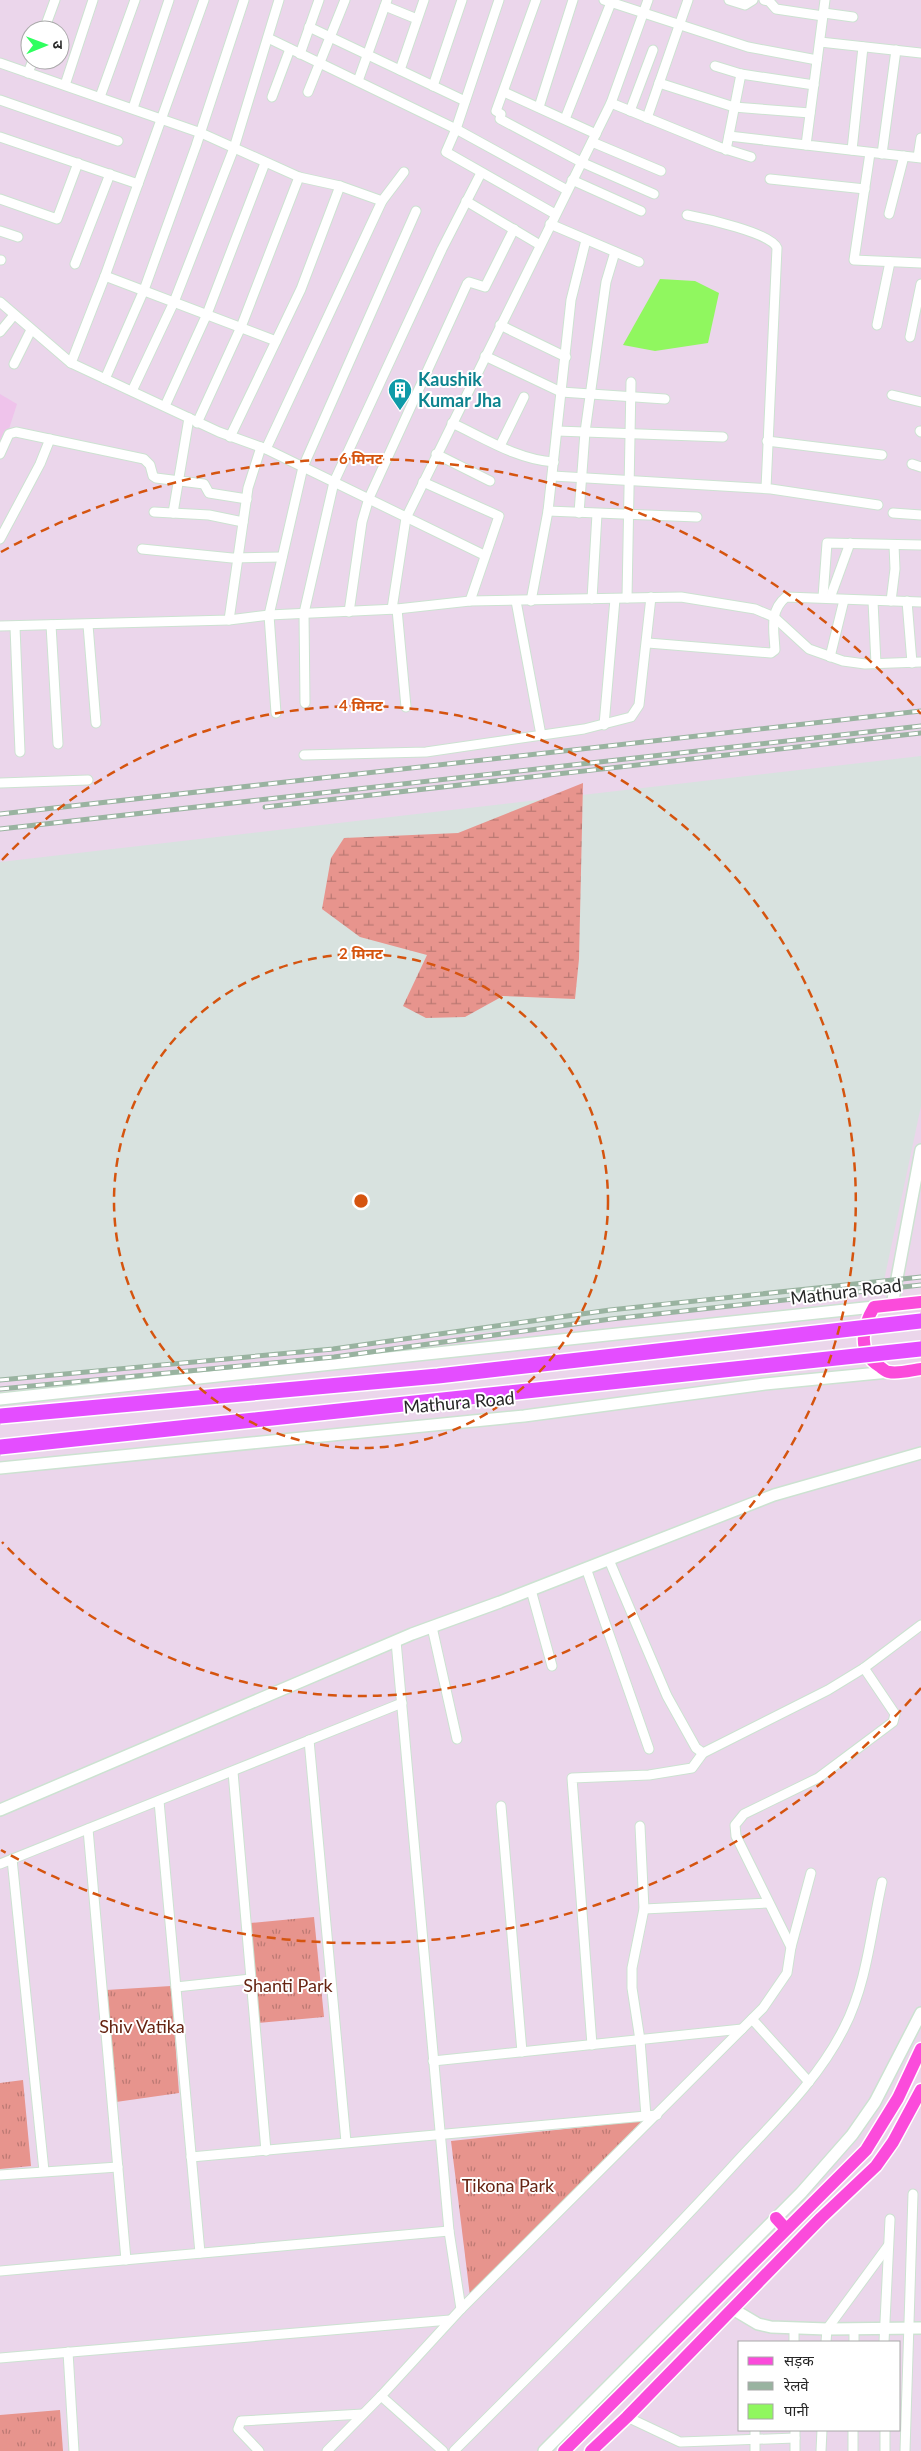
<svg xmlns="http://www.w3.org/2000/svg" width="921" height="2451" viewBox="0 0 921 2451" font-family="Lato,'Noto Sans Devanagari',sans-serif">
  <defs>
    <pattern id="grass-tufts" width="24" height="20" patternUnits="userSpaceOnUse" patternTransform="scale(1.25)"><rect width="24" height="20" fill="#e7948d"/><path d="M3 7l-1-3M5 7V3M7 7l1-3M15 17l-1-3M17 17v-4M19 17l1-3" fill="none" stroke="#bb7973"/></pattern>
    <pattern id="wetland-marsh" width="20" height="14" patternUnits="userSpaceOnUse" patternTransform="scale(1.25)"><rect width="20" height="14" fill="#e7948d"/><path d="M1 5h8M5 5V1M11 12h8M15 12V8" fill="none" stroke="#bb7973"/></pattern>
  </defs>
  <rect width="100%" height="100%" fill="#ebd6eb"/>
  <path fill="#d8e2df" d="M921,756V1106L882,1290L260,1356L0,1381V862Z"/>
  <path fill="#efc3eb" d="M0,394L17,404L8,432L0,448Z"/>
  <g fill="url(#grass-tufts)">
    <path d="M314,1917L324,2017L258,2023L250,1923Z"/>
    <path d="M171,1986L179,2093L116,2102L106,1990Z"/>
    <path d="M23,2080L31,2166L0,2169V2083Z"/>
    <path d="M642,2121L470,2296L451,2141Z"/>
    <path d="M60,2410L63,2451H0V2415Z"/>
  </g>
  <path fill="url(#wetland-marsh)" d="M583,783L579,959L575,999L503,996L465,1017L426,1018L403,1006L427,955L360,937L322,909L331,858L344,838L458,833Z"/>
  <path fill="#90f75f" d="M660,279L695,281L719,293L708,343L655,351L623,345Z"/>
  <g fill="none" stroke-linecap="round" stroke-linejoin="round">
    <g stroke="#cce2d1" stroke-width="11">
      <g id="street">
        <path d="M499,0L456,129L446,152L555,214"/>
        <path d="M536,0L496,111L501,114L500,119L581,162L654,194"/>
        <path d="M604,0L748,47L817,60"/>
        <path d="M729,0L745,5L753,0"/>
        <path d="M764,0L769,1L776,9L823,16"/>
        <path d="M825,0L806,145L921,158"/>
        <path d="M385,6L417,19"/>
        <path d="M824,13L853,17"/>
        <path d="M309,27L465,101"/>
        <path d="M44,30L55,0"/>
        <path d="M268,38L456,129L567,190"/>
        <path d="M820,42L921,53"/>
        <path d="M300,54L319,0"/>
        <path d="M0,63L201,133L299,177L340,186L382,201"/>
        <path d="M715,66L741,74L814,85"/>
        <path d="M400,70L424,0"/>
        <path d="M28,73L33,60"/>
        <path d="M358,81L387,0"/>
        <path d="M659,83L734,107L810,113"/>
        <path d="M65,85L93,0"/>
        <path d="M433,86L462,0"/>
        <path d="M308,92L345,0"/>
        <path d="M504,92L596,134"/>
        <path d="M100,97L135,0"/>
        <path d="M272,97L290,49"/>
        <path d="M0,100L118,141"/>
        <path d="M611,103L719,147L751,157"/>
        <path d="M539,107L573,0"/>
        <path d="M133,108L169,0"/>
        <path d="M630,111L653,50"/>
        <path d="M647,118L688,0"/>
        <path d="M565,119L612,0"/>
        <path d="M729,136L806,145"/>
        <path d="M0,137L138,184"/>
        <path d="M592,142L661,171"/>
        <path d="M726,150L741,74"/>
        <path d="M852,150L863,47"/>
        <path d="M870,153L854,260L921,263"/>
        <path d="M882,154L896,50"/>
        <path d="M918,157L921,138"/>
        <path d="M770,179L865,189"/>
        <path d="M572,180L641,211"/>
        <path d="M0,199L57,219L78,163"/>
        <path d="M466,201L540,245"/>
        <path d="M889,214L904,156"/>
        <path d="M687,215C703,218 772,233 777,248L766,488"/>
        <path d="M550,224L639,262"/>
        <path d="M0,231L18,237"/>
        <path d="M0,260H1"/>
        <path d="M75,264L110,174"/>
        <path d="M105,276L276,341"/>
        <path d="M0,302L71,363L219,432L266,449L484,555"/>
        <path d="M500,325L566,357"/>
        <path d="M877,325L890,262"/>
        <path d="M0,332L14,315"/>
        <path d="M910,337L921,284"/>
        <path d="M485,356L561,392L665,399"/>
        <path d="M71,363L105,276L204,0"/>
        <path d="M14,364L31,330"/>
        <path d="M105,379L144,290L196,146L244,0"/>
        <path d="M132,391L174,302L234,148L279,0"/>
        <path d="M892,395L921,402"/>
        <path d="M165,406L207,314L265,163"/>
        <path d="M197,423L241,327L299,177"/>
        <path d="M452,423C484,438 518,460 554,462"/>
        <path d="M557,431L723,437"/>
        <path d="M920,431L921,432"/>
        <path d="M230,437L301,289L340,186"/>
        <path d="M767,441L882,455"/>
        <path d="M500,446L524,397"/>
        <path d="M266,449L382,201L404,172"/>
        <path d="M0,454L9,434L16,432L144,459L150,465L153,476L156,478L204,484L209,493L247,499"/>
        <path d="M436,454L490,481"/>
        <path d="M912,464L921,467"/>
        <path d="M553,476L771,489L878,505"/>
        <path d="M423,482L499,516L470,601"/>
        <path d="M548,511L697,517"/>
        <path d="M154,512L209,515L243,522"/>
        <path d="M173,513L189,418"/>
        <path d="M579,513L585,432L606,282L615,252"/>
        <path d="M893,513L921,515"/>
        <path d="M0,539L40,464L50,439"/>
        <path d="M142,549L232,558L282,557"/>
        <path d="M823,597L827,543L921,545"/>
        <path d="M627,598L631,382"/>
        <path d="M830,598L850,543"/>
        <path d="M592,599L597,514"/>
        <path d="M516,601L541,735"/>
        <path d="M531,601L548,511L571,300L586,240"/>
        <path d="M873,601L876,664"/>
        <path d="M891,601L895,569L894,545"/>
        <path d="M907,601L912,663"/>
        <path d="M392,609L406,518L611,103L648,0"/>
        <path d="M397,609L406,707"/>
        <path d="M349,612L362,522L369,498L467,284L469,282L485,287L514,229"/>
        <path d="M229,620L248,488L261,447"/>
        <path d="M51,625L58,744"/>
        <path d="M88,625L96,723"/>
        <path d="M0,626L229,620L269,615L397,609L470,601L681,597L755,609L774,617L809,649L843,661L865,664L921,662"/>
        <path d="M15,627L20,752"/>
        <path d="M648,643L771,653L775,650C774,630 769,611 786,597L921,602"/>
        <path d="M830,657L844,600"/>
        <path d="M305,703L304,613L334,482L442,249L481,173"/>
        <path d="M276,713L269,615L303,467L416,211"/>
        <path d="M604,725L615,599"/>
        <path d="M304,755L426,752L584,729L631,717L639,705L651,597"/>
        <path d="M0,783L88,780"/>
        <path d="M609,1560L667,1696L696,1748L703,1753L828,1690L864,1668L921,1625"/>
        <path d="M586,1568L649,1749"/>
        <path d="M531,1590L552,1666"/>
        <path d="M432,1627L457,1739"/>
        <path d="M396,1641L449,2231L461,2309"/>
        <path d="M309,1740L346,2142"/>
        <path d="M233,1772L266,2151"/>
        <path d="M159,1801L200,2253"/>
        <path d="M501,1806L522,2052"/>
        <path d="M640,1826L644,1909L632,1968V1988L640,2040L646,2116"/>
        <path d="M88,1829L126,2260"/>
        <path d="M12,1859L44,2171"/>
        <path d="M0,1864L402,1703"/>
        <path d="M644,1909L768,1903"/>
        <path d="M791,1947L811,1873"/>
        <path d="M176,1987L251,1979"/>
        <path d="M752,2019L809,2082"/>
        <path d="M592,2045L572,1778L649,1775L692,1768L703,1753"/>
        <path d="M433,2061L742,2029"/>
        <path d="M191,2157L657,2115"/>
        <path d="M0,2175L118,2167"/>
        <path d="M0,2271L449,2231"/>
        <path d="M794,2328V2342"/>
        <path d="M826,2342L827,2329L888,2246"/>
        <path d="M854,2342V2330"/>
        <path d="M884,2342L890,2219"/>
        <path d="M68,2352L74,2451"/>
        <path d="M0,2358L450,2320"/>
        <path d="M381,2396L443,2451"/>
        <path d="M627,2417L680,2442L795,2438"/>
        <path d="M259,2451L238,2429L241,2421L363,2414"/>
        <path d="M327,2451L381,2396L461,2309L763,2008L787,1973L791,1947L736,1836L735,1825L744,1814L818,1778L893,1722L895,1714L864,1668"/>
        <path d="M454,2451C547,2358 642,2265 731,2168C771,2124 817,2082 844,2028C867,1983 871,1931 882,1882"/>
        <path d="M755,2451V2430"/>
        <path d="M795,2451V2430"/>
        <path d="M821,2451L822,2430"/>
        <path d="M853,2451V2430"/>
        <path d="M885,2451V2430"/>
        <path d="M905,2451L913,2194"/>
      </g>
    </g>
    <g stroke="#cce2d1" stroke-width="14">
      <g id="secondary">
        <path d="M892,1305L921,1150"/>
        <path d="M0,1399L874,1307"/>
        <path d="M0,1468L524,1416L765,1384L889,1372"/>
        <path d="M0,1810L412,1634L500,1602L774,1495L921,1453"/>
        <path d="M731,2308L758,2324L771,2327L827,2329L921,2328"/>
        <path d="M544,2451L801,2193L852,2135L875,2102L921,2013"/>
      </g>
    </g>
    <g stroke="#fff" stroke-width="15">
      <g id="primary">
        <path d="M921,1302L874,1307C862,1327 857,1352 879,1366C882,1368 886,1372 889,1372C899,1374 912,1370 921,1369"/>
        <path d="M776,2218L786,2229"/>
        <path d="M564,2451L866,2150L898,2098L921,2049"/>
        <path d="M591,2451L627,2417L821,2218L876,2166L893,2142L921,2090"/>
      </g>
    </g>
    <use href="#street" stroke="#fff" stroke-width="9"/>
    <use href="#secondary" stroke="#fff" stroke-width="11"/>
    <use href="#primary" stroke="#fb4bdb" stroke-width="12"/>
    <g stroke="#99b3a0" stroke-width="5">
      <g id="rail">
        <path d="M265,807L921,733"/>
        <path d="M0,814L921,711"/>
        <path d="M0,829L921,726"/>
        <path d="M0,1380L333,1349L610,1310L921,1277"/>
        <path d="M0,1389L334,1357L611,1319L921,1285"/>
      </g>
    </g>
    <use href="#rail" stroke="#fff" stroke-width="3" stroke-dasharray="9" stroke-linecap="butt"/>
    <g stroke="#fff" stroke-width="18" stroke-linecap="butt">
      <g id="highway-bridge">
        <path d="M0,1416L438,1376L921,1321"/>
        <path d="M0,1447L921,1349"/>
      </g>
    </g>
    <use href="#highway-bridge" stroke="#e44dff" stroke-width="15"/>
  </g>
  <g fill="none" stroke="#d5540f" stroke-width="2.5" stroke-dasharray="9 6">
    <circle cx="361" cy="1201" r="247"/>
    <path d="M2 860A495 495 0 1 1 2 1542"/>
    <path d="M921 1688A742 742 0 0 1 1 1850M1 552A742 742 0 0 1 921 714"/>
  </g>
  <defs>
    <g id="building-pin" transform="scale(1.25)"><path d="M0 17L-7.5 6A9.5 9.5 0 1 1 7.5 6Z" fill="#0f9aa8" stroke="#fff"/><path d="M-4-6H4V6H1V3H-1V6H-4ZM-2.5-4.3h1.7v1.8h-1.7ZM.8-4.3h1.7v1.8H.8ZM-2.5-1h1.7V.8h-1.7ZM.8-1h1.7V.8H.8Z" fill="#fff"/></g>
  </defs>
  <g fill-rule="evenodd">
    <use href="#building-pin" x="400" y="390"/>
  </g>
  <g text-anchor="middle" stroke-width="4" stroke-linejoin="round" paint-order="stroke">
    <g font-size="18" font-weight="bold" fill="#0d838f" stroke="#fff" text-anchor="start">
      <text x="418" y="386">Kaushik<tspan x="418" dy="21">Kumar Jha</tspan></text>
    </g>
    <g font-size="18" fill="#272727" stroke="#fff">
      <text transform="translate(846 1292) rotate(-7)" y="6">Mathura Road</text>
      <text transform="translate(459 1403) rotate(-5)" y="6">Mathura Road</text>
    </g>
    <g font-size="18" fill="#672513" stroke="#fff">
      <text x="288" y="1992">Shanti Park</text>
      <text x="142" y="2033">Shiv Vatika</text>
      <text x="508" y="2192">Tikona Park</text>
    </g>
  </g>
  <circle cx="361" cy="1201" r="8" fill="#d5540f" stroke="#fff" stroke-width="2.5"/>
  <g font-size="15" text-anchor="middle" font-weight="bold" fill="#d5540f" stroke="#fff" stroke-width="4" stroke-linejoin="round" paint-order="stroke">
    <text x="361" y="464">6 मिनट</text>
    <text x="361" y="711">4 मिनट</text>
    <text x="361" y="959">2 मिनट</text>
  </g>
  <rect x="738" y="2341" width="162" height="90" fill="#ffffff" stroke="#a9a9a9"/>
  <rect x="748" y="2357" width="25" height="8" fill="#fb4bdb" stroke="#a9a9a9"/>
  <text x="784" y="2366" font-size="15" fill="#272727">सड़क</text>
  <rect x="748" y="2382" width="25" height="8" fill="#99b3a0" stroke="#a9a9a9"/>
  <text x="784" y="2391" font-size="15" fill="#272727">रेलवे</text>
  <rect x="748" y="2404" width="25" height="15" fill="#90f75f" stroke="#a9a9a9"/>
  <text x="784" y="2416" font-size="15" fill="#272727">पानी</text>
  <g transform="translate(45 45) rotate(89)"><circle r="24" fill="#ffffff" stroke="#a9a9a9"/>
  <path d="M0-4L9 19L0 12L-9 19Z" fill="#2fff5f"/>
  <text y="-8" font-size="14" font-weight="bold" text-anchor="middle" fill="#272727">उ</text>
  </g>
</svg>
